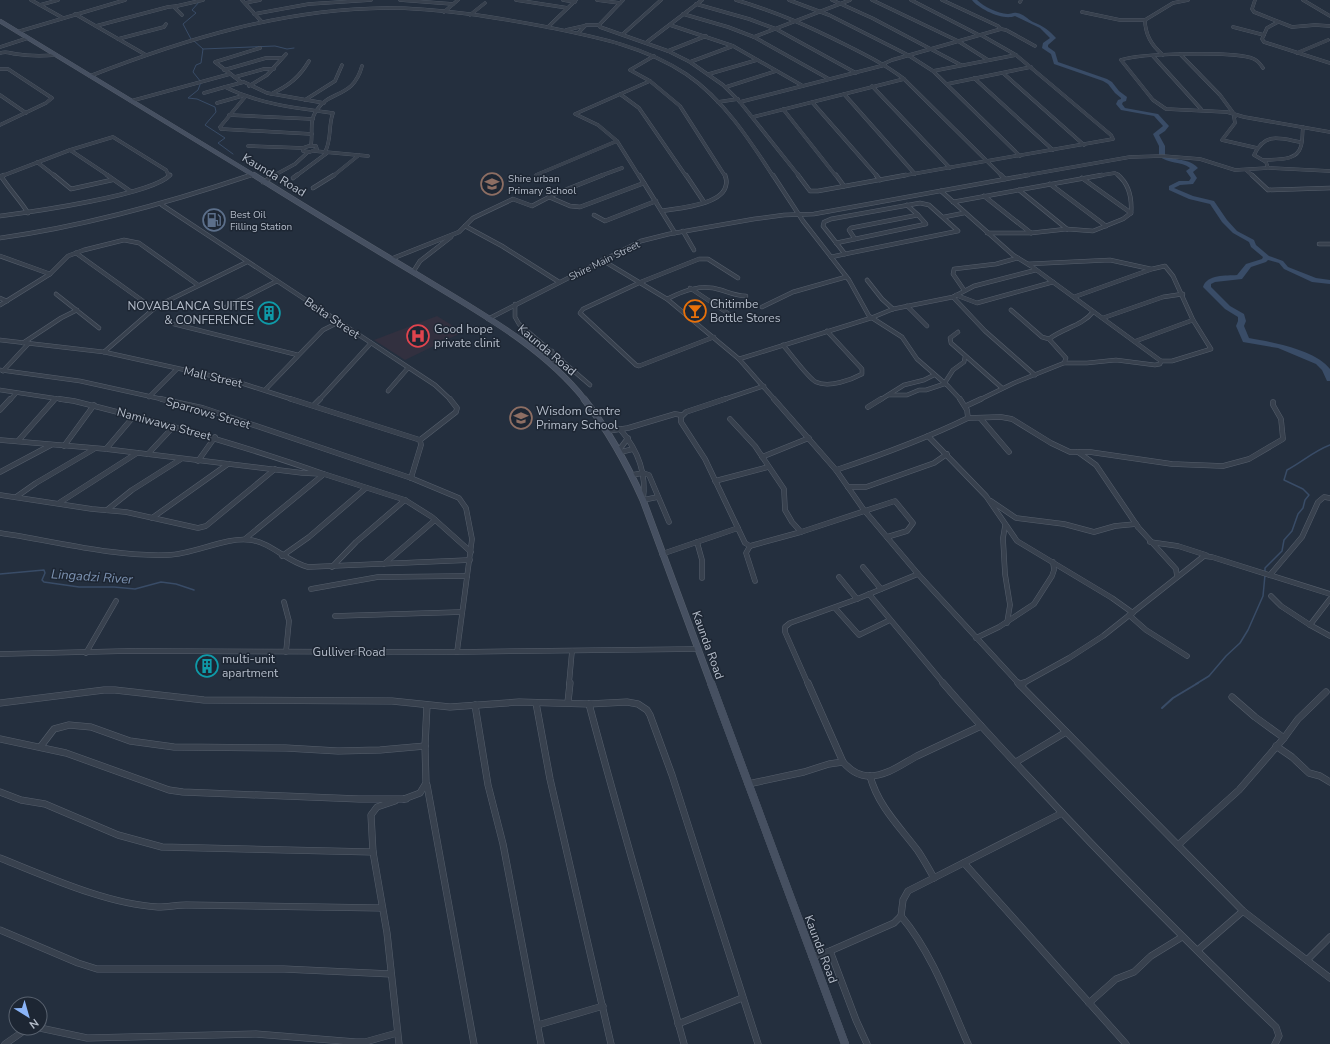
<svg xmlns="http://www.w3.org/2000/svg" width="1330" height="1044" viewBox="0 0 1330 1044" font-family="'Nunito Sans',sans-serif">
  <rect width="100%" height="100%" fill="#242f3e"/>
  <path fill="#32303f" d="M437,316L463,332L405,360L374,340Z"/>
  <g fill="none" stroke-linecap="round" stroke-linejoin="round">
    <g stroke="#394c67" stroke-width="1">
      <path d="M191,39L183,24L196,13L192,10L200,1"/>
      <path d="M193,40L203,49L201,63L196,65L193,72L201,82L198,90L188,98L197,99L215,107L216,112L205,125L225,138L218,143L233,154"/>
      <path d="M203,49L275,46L287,49L294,48"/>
    </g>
    <g stroke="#394c67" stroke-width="1.5">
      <path d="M1265,571V568L1282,551L1284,540L1292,531L1298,514L1303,508L1305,500L1309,495L1303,489L1284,480L1287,470C1302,462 1314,451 1330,445"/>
      <path d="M0,574L44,570L45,573L42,580L44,582L79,587H114L135,589L161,582L176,584L194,590"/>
      <path d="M1196,684L1209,676L1226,656L1240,643L1248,630L1263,596L1265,575"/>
    </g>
    <path stroke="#394c67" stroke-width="2" d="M1162,708L1173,698L1198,683"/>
    <path fill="#394c67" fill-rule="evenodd" d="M972,0H977C984,7 997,13 1008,14C1011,14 1013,12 1017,13C1024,14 1027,19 1033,22C1043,26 1049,30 1056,38L1048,45V47L1055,52L1058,62L1107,79L1112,82L1119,91L1127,97L1126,101L1123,102L1122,104L1125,108L1158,114L1169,126L1165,131L1159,135L1165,146V155C1176,162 1187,157 1198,168L1193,172L1197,178L1193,184L1180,185L1174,188L1193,196L1214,201L1227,220L1237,231L1254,240L1256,245L1269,256L1283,261L1288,267L1316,278L1330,280V284L1312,282L1284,269L1279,263L1268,260L1266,262L1251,267L1242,279L1215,282L1211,284V287L1230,306L1244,314L1246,321L1244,326L1249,338C1272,342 1316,350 1330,369V381H1327L1322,370L1316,364L1278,348L1243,342L1236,326L1238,321V317L1225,309L1203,287C1207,274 1226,276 1237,275L1246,264L1262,259L1263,257L1251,247L1249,242L1233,233L1222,222L1210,204L1189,199L1169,190V186L1179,181H1189L1191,178L1186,171L1190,168C1181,161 1168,164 1159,156V146L1153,134L1163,126L1154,116L1121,110L1116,104L1118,100L1121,99V98L1115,93L1108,84L1103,81L1054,64L1051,54L1042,48L1043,43L1050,38L1040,28L1015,16C1003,21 979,9 972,0Z"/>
    <g stroke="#565f6c" stroke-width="3.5">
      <g id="minor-far3">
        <path d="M31,0L63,18"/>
        <path d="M242,0L261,21"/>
        <path d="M400,0L453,4"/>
        <path d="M516,0L568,8"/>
        <path d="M563,0L575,2"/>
        <path d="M597,0L620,3"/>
        <path d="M623,0L599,25L600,27L668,51L690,62L723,85L740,102L799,176"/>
        <path d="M736,0C777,12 808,26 846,45C866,55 886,65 904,79L1002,176"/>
        <path d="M789,0L829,15L908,55L933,71L1020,156"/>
        <path d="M832,0L872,18L961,65"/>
        <path d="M872,0L958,41L988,60"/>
        <path d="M911,0L979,35"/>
        <path d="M942,0L998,26L1001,29L1006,30L1035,46"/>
        <path d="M1255,0L1252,9L1254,12L1292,27L1315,25L1330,26"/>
        <path d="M1303,0L1330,16"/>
        <path d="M1020,2L1021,0"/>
        <path d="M245,3L260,0"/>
        <path d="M696,4L749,19L776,29L856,73"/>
        <path d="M40,5L58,0"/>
        <path d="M177,6L203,0"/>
        <path d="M444,12L458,0"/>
        <path d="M1082,12L1120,20H1145"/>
        <path d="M75,14L146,55"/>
        <path d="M254,14L309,4L371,0"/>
        <path d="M683,14L728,27L754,37L829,79"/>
        <path d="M470,15L485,3"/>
        <path d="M1278,22L1267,28L1262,39L1264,42L1330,63"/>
        <path d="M670,25L733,46L803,86"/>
        <path d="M96,26L168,7L177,6L175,8L182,15"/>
        <path d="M548,27L576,0"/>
        <path d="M1233,27L1264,35"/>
        <path d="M566,30L584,26"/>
        <path d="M17,32L125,0"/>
        <path d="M578,33L586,25H599"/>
        <path d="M623,34L661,0"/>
        <path d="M754,37L850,0"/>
        <path d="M118,39L164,27L166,24"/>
        <path d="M647,42L702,0"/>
        <path d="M0,47L28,38"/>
        <path d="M668,51L706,36"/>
        <path d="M0,53C7,51 9,53 16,54C28,56 44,56 56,55"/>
        <path d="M1297,53L1328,40"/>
        <path d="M1180,54L1220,95L1234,114"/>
        <path d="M1163,55C1152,46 1145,35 1145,20L1173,3L1188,0"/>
        <path d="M654,56L630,70L650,81L680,106L725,176"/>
        <path d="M1153,56L1201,109"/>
        <path d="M690,62L733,46"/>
        <path d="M883,64L892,60L1001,29"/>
        <path d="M1263,68C1261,65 1258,61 1254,59C1236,51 1140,53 1121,60L1153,100L1166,109L1227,112L1244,117L1330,132"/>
        <path d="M0,69H8L52,98L46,103L0,125"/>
        <path d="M224,70L266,58H282"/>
        <path d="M933,71L1016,55"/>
        <path d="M1003,73L1084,145"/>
        <path d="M709,74L757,60"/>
        <path d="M90,76C185,39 283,9 386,8C440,8 494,17 547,27C596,37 644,46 686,74C723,99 749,139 773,176"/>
        <path d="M235,77L264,69H274"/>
        <path d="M974,78L1053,150"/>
        <path d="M241,82L215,62L260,48"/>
        <path d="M947,84L1031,67"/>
        <path d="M249,86L267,75L286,54"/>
        <path d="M872,86L950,168"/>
        <path d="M225,87L244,82L267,93L324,103"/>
        <path d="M726,87L776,71"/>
        <path d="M204,93L225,87C259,104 295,108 333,113C328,126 332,139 325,152"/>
        <path d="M271,94C288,86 299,78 309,61"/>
        <path d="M620,94L639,108L686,176"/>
        <path d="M844,94L915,174"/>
        <path d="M0,95L26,113"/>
        <path d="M245,97L220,127L221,129L312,134"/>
        <path d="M305,100L335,81L342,65"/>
        <path d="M131,101L230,74"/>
        <path d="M718,102L738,99"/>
        <path d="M740,102L885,65"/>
        <path d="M812,102L877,176"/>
        <path d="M217,103L242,96"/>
        <path d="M783,109L836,176"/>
        <path d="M229,115L313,119"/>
        <path d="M1237,115L1234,117L1235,123L1222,140L1257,148"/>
        <path d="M753,117L904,79"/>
        <path d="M311,145C313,134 309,121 316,111C330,89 353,99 362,66"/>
        <path d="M248,146L303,148"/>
        <path d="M309,146H316L317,149L310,152L303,151V148Z"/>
        <path d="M70,150L109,176"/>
        <path d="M314,151L368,156"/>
        <path d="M1264,160C1276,159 1297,162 1301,146C1303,140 1302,133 1303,127"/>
        <path d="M37,162L55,176"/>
        <path d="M1268,168L1266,162L1254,155C1265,132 1279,138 1300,142"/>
        <path d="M1246,170L1253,176"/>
        <path d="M536,175L617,141"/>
        <path d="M2,176L70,150L113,137L166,170L169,176"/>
        <path d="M248,176L252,175"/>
        <path d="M273,176L295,164L308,152"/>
        <path d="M296,176L327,153"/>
        <path d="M333,176L359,155"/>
        <path d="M600,176L622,168"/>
        <path d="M639,176L617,141L598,125L575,114L650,81"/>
        <path d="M901,176L1113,139L1111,135L1016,55L981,35"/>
        <path d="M1022,176L1130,157L1162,156L1200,159L1235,170L1268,168L1330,171"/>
        <path d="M1096,176L1115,173L1120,176"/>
      </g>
    </g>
    <g stroke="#565f6c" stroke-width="4.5">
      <g id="minor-far2">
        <path d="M54,175L71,189L112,180"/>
        <path d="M107,175L130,191"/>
        <path d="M639,175L675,233"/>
        <path d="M686,175L704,202"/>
        <path d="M773,175L803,221L849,280L869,316L902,337L917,359L948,386L961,400"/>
        <path d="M798,175L810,191H818L906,175"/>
        <path d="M836,175L844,186"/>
        <path d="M876,175L880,180"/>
        <path d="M1001,175L1005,179"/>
        <path d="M1252,175L1268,190L1330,188"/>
        <path d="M1,176C9,189 20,200 28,213"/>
        <path d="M0,177L4,175"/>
        <path d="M293,178L297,175"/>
        <path d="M1082,178L1131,213"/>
        <path d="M263,182L275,175"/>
        <path d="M1050,184L1106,226"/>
        <path d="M313,188L334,175"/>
        <path d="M1019,190L1067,229"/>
        <path d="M941,191L1013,255L1031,266L1161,361H1172L1211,349L1193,320L1173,276L1165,266L1152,269L1074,297"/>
        <path d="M984,196L1031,233"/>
        <path d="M549,197L570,206L580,207L644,183"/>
        <path d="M953,202L1102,175"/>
        <path d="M920,203L929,205L958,231L845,254L823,226L824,222L831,219Z"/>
        <path d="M162,205L435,385L451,400"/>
        <path d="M907,205L918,215"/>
        <path d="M662,211C678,208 723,205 726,185C727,182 726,178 725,175"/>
        <path d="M594,215L605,221L656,201"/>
        <path d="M918,215L926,224L855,239L849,230L851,228Z"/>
        <path d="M0,216C31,212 152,195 170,175"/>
        <path d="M944,217L964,213"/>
        <path d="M465,226L502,246L559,282"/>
        <path d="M683,231L694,250"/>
        <path d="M987,233H1031L1067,229L1093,231L1123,219L1131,213C1132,199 1130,185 1118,175"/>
        <path d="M0,238C86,226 168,203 251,175"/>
        <path d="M836,243L855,239"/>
        <path d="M1319,244H1330"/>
        <path d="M76,253L154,309"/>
        <path d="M0,256L50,274"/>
        <path d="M831,257L845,254"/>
        <path d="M391,259L459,232L473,218L513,199L532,206L555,194L603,175"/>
        <path d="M602,260L667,299L739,359L775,400"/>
        <path d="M1028,264L1110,260L1151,269"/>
        <path d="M413,272L420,261L451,237"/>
        <path d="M867,280L882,299L893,309"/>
        <path d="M690,288L735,318"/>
        <path d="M964,290L953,274L954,269L996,264L1018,258"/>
        <path d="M56,294L99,328"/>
        <path d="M956,295L977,303L1053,282"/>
        <path d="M953,297L985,331L1035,375"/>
        <path d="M0,298L7,301"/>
        <path d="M667,299C685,290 701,284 721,290C730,293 737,296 746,296"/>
        <path d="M515,304V317L519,324L590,385"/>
        <path d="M0,305L50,274L68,256L84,250L124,240L139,243L198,285"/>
        <path d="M907,306L927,326"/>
        <path d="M762,307L793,292L846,277"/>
        <path d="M224,308L277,281"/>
        <path d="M1011,310L1042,337L1049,339"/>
        <path d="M1103,318L1163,297L1183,294"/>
        <path d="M488,319L641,241L669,234L754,219L784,215L814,214L1028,175"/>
        <path d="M174,324L298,355"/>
        <path d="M958,332L950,338L951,343L1002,388"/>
        <path d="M714,337L639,366L636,365L580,313L583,309L641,282L699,259H708L738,278"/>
        <path d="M0,340L104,352L235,381L294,400"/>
        <path d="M1136,341L1193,320"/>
        <path d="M23,343L61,318L77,310"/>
        <path d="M783,345C790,353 809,379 816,382C829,388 851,380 862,374V369L827,331"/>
        <path d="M104,352L157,306L247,262"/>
        <path d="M541,356L552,351"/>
        <path d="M739,359L871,318L893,309L953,297L974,286L1036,270"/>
        <path d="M1064,363H1087L1116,360L1155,365L1160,364L1161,361"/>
        <path d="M551,364L562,360"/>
        <path d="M0,370L80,381L166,400"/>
        <path d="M3,371L29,343"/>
        <path d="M0,390L66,400"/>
        <path d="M265,390L323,330L339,322"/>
        <path d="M388,391L408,368"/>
        <path d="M889,395H907L919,390H926L944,384L953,370L964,362L965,357"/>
        <path d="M149,397L177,369"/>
        <path d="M10,400L16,393"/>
        <path d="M319,400L371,343"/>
        <path d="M722,400L764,386"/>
        <path d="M880,400L904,385L924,380L934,375"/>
        <path d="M979,400L1014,383L1064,363L1066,358L1049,339C1063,328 1082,326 1093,312"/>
      </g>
    </g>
    <g stroke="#565f6c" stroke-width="5.5">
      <g id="minor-far1">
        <path d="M60,399L74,401C159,422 242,445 324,474L245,539"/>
        <path d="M161,399L203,408L411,478L459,498L466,508L472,539L457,652"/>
        <path d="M291,399L420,440"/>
        <path d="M725,399L686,412L681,417V422L705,459L745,543L750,546L801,532L895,501L913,523L907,531L887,537"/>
        <path d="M774,399L836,470L864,510L918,574L1019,684"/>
        <path d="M314,405L320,399"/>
        <path d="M966,406L981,399"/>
        <path d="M868,407L881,399"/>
        <path d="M0,410L10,399"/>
        <path d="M968,418L1001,417L1012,419L1051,443L1070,452H1090L1172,464L1223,466L1249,459L1283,439L1281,419L1273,405V402"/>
        <path d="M730,419L755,446L784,489L785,510L792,522L801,532"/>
        <path d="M981,419L1009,452"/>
        <path d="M620,429C637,449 647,473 643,500"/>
        <path d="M608,431L628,428L675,414L681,415"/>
        <path d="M928,436L986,496L1017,541L1112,598L1133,613"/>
        <path d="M0,440L106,449L303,473L324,474L405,500L432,517L471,552"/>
        <path d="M420,440L456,412L457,408L450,399"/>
        <path d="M18,441L55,399"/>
        <path d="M64,446L94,405"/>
        <path d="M106,449L134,416"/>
        <path d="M619,450L628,438"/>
        <path d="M621,452L633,449"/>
        <path d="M1078,452L1096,465L1138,527L1176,569L1177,576"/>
        <path d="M148,454L174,426"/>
        <path d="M762,457L809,438"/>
        <path d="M198,461L215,437"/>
        <path d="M836,470C881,455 925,439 968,418L967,410L960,399"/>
        <path d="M0,472L51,445"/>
        <path d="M632,475L643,473L649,475L669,522"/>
        <path d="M411,478L421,445L420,440"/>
        <path d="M715,481L768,467"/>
        <path d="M848,487H866L934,463L947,454"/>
        <path d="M0,495L92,509L126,512L198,528L206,526L275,469"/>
        <path d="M16,497L36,483L94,449"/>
        <path d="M643,500L658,497"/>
        <path d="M991,501L1016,518L1064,524L1094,532L1115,526L1136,524L1138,527"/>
        <path d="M59,503L137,453"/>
        <path d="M107,510L132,490L181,459"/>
        <path d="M152,518L228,464"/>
        <path d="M1005,526L1003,538L1005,574L1010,605L1007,623"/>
        <path d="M0,533C55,541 112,557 168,555C195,554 227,536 251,540C272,543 287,562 308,567L470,560"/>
        <path d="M697,542L702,560V578"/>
        <path d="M1150,542L1178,546L1206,555"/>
        <path d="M750,546L746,553L755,581"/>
        <path d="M662,554L738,528"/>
        <path d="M282,556L309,537L366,488"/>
        <path d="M384,564L435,520"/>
        <path d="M332,567L356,542L405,500"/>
        <path d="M863,567L881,589"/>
        <path d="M1270,575L1302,537L1318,502L1324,497L1330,498"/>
        <path d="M839,577L857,599"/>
        <path d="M311,589L378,577L467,576"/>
        <path d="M869,594L944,684"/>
        <path d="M1271,596L1281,606L1310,625"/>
        <path d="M1330,599L1310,625L1330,636"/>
        <path d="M284,602L289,621L286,652"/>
        <path d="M835,608L859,635L890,620"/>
        <path d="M1129,615L1146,630L1187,656"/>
        <path d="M335,616L462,612"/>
        <path d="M976,638L999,627L1034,604L1052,576L1054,570L1053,562"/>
        <path d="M86,653L116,601"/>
        <path d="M0,654L129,651L457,652L698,649"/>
        <path d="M569,684L572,651"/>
        <path d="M808,684L785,632V627L790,623L857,599L918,574"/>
        <path d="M1022,684L1069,658L1103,636L1204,556L1212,557L1330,594"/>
      </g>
    </g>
    <g stroke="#565f6c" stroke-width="7">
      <g id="minor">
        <path d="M808,683L843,762C850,770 858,776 869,776C887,776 902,764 917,756C938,746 960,736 981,726"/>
        <path d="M943,683C973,718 1005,752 1037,786C1114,869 1194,949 1276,1027L1279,1036L1275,1044"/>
        <path d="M1018,683L1243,911L1330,978"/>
        <path d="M1020,685L1024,683"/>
        <path d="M1232,697L1255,717L1284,738"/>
        <path d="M568,702L570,683"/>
        <path d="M0,703L104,690H115L204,700L392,701L450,707L519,702L589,704L627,702L638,704L647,710L650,715L672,775L758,1044"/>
        <path d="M536,703L550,779L611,1044"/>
        <path d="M589,704C619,818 653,930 684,1044"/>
        <path d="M475,705L488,785L503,844L541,1044"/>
        <path d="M0,739L66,753L169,790L183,792L359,799H406"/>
        <path d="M41,746L54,729L69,725L91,727L130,741L174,747L286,748L338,751L380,750L425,746"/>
        <path d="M1276,746L1292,757L1309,773L1320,776L1330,782"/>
        <path d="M1016,762L1066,732"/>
        <path d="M870,776C878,806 900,827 918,851C924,860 929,869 934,878"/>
        <path d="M748,784L804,772L829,764L843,762"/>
        <path d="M427,785L474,1044"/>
        <path d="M0,792L21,800L45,804L118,835L162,847L373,852"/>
        <path d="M404,799L420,793L426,783L425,746L427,705"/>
        <path d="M395,801L377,807L371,815L373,852L387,933L399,1044"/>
        <path d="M1178,845L1239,790L1284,738L1298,719L1326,692"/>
        <path d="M0,858C48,877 107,904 158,907C168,907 177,905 186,905L382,908"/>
        <path d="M964,863L1126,1044"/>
        <path d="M901,916C932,953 949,1001 968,1044"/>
        <path d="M0,930L78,963L97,969H284L391,974"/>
        <path d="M1198,950L1243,911"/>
        <path d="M830,951L856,1020L867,1044"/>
        <path d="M812,957L830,951L894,923L901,916L903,900L908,891L1062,813"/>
        <path d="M1307,960L1330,937"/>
        <path d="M1089,1003L1116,979L1134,972L1151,956L1182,937"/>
        <path d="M678,1024L742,998"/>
        <path d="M538,1025L603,1006"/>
        <path d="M40,1028L87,1038L256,1034L356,1042H365L397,1033"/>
        <path d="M5,1044L28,1028"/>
      </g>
    </g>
    <g stroke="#565f6c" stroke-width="4.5">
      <path id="secondary-far3" d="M0,21L255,176"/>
    </g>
    <g stroke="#565f6c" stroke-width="6">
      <path id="secondary-far2" d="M254,175C310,210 366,244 423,278C480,313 542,346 585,400"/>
    </g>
    <g stroke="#565f6c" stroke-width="7">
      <path id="secondary-far1" d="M584,399C608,430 627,464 643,500L711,684"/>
    </g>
    <g stroke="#565f6c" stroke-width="8">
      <path id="secondary" d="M711,683L845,1044"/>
    </g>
    <use href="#minor-far3" stroke="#38414e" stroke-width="3"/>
    <use href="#minor-far2" stroke="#38414e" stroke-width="3.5"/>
    <use href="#minor-far1" stroke="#38414e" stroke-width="4.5"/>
    <use href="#minor" stroke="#38414e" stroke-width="6"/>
    <use href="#secondary-far3" stroke="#465061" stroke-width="4"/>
    <use href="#secondary-far2" stroke="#465061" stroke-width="5"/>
    <use href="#secondary-far1" stroke="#465061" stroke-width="6"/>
    <use href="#secondary" stroke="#465061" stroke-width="8"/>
  </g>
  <defs>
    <g id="school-ring" transform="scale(1.15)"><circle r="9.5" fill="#1d2633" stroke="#8d6e63" stroke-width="1.5"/><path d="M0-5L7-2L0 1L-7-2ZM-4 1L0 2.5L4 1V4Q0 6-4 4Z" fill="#8d6e63"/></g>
    <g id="fuel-ring" transform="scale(1.15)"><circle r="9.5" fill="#1d2633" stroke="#5c6f8a" stroke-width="1.5"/><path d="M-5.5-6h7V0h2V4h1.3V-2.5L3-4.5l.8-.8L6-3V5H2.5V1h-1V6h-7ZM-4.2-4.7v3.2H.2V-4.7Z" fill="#5c6f8a"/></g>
    <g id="bar-ring" transform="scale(1.15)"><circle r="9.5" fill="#1d2633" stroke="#e8710a" stroke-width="1.5"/><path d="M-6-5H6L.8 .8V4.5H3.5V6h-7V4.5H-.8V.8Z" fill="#e8710a"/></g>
    <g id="building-ring" transform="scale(1.15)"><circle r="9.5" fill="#1d2633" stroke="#0f9aa8" stroke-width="1.5"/><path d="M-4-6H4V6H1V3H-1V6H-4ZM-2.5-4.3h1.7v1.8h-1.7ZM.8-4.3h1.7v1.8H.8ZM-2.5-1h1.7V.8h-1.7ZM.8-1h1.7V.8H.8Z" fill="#0f9aa8"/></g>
    <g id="hospital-ring" transform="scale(1.15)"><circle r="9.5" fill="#1d2633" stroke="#e0444e" stroke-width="1.5"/><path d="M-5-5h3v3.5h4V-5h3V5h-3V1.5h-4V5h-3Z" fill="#e0444e"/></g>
  </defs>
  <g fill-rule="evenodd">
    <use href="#school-ring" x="492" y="184"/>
    <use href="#fuel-ring" x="214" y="220"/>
    <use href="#bar-ring" x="695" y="311"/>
    <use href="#building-ring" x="269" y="313"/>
    <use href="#hospital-ring" x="418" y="336"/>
    <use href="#school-ring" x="521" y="418"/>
    <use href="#building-ring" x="207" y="666"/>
  </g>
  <g text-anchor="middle" stroke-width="3" stroke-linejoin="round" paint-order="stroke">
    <g font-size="10" fill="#b4bcc9" stroke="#1d2633" text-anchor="start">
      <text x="508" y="182">Shire urban<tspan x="508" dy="12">Primary School</tspan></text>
      <text x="230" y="218">Best Oil<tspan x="230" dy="12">Filling Station</tspan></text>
    </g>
    <g font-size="10" fill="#b4bcc9" stroke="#1d2633">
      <text transform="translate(604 260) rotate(-26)" y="4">Shire Main Street</text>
    </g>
    <g font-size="12" fill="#b4bcc9" stroke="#1d2633">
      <text transform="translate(274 175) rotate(31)" y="4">Kaunda Road</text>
      <text transform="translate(332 318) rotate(34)" y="4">Beita Street</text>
      <text transform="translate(547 350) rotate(40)" y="4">Kaunda Road</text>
      <text transform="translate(213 377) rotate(13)" y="4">Mall Street</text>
      <text transform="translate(208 413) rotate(16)" y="4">Sparrows Street</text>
      <text transform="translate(164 424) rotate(15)" y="4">Namiwawa Street</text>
      <text transform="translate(708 645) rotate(70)" y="4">Kaunda Road</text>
      <text x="349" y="656">Gulliver Road</text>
      <text transform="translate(821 949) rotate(69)" y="4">Kaunda Road</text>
    </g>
    <g font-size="12" fill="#b4bcc9" stroke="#1d2633" text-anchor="start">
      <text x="710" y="308">Chitimbe<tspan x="710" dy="14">Bottle Stores</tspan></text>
      <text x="254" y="310" text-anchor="end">NOVABLANCA SUITES<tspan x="254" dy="14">&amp; CONFERENCE</tspan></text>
      <text x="434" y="333">Good hope<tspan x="434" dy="14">private clinit</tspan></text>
      <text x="536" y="415">Wisdom Centre<tspan x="536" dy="14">Primary School</tspan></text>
      <text x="222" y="663">multi-unit<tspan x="222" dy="14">apartment</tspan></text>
    </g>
    <g font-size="13" font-style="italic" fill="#7c92b1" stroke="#1d2633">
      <text transform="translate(92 576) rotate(4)" y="5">Lingadzi River</text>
    </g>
  </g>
  <g transform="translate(28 1016) rotate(143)"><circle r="19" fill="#1d2633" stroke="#59626f"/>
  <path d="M0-3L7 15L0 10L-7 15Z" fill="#8ab4f8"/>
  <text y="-6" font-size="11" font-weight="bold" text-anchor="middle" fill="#b4bcc9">N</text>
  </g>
</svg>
